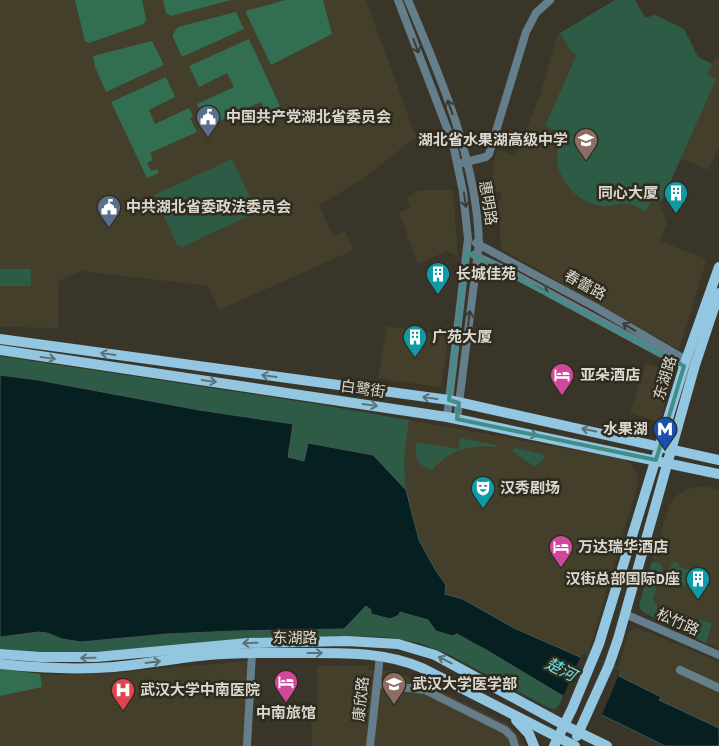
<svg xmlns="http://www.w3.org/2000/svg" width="719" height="746" viewBox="0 0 719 746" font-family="'Source Sans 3','Noto Sans SC',sans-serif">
  <rect width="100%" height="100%" fill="#393528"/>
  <g fill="#443f2b">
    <path d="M0,0H366L416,137L363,179L319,205L333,236L345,231L354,250L219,310L208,286L83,271L58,281V328L0,327Z"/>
    <path d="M615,0H635L645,18L655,15L684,29L698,57L712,64L715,58L719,59V147L708,170L680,158L660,204L667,223L660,241L707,259L679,350L501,249L498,201L501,200L502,196L500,192H496L492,175L495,174L492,164L498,150L515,156L540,95L557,36L560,33Z"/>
    <path d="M418,190H453L458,257L447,251L418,264L399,213L410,207L406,199Z"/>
    <path d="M387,326L449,336L441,388L378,378Z"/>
    <path d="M646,363L675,373L659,422L630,413Z"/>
    <path d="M409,420L624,459L632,465L638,477L637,486L588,656L582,653L580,657L552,645L501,621L463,599L445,594L446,585L436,571L419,540L406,490L404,460Z"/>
    <path d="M704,486L719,490V649L644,613L640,609L639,604L669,505L675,497L686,489Z"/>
    <path d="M635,628L653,634L719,662V728L659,700L660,696L618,676L621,670L618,668L629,631Z"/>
    <path d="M248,661L244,746H0V669L53,675L99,674Z"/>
    <path d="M317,666H369V670L391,671L415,679L506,723L516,732L524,746H312L311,716L318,715Z"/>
  </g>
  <g fill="#2d5b45">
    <path d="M615,0H635L645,18L655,15L684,29L698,57L712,64L707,75L716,79L662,201L653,197L646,212C641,209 634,205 629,204C621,203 611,207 602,206C578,203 557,181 557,156C557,148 559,141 561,133L545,126L577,54L572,52L560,33Z"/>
    <path d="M232,159L257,212L182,247L177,245L154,195Z"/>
    <rect x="0" y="269" width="31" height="17"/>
    <path d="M0,356L310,403L409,420L404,460L406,490L373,455L308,443L304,461L288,457L293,424L199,410L38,380L0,375Z"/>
    <path d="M460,438L496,445V447C471,444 448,450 432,471C416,462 415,460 416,442L458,449Z"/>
    <path d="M514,448L543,454L545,458L535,467L512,451Z"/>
    <path d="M674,561L679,564V567L691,570L687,585L683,586L678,580L670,582L668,580L670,568Z"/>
    <path d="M654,562L660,563L663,568L653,599L659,609L656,619L642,611L639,605L651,564Z"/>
    <path d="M366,606L371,610V614L390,619L398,616L400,612L428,620L436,631L452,636L457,634L488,651L563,696L560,704L555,709L549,708L448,654L419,643L386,637L343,636L237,640L127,651L40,653L0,649V637L39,632L47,633L62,639L81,642L167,634L277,630Z"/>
    <path d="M666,611L712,623L706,643L663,623Z"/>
  </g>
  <g fill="#316e52">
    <path d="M75,0H142L146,19L144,24L89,43L85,41Z"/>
    <path d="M163,0H231L171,16L166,13Z"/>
    <path d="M285,0H323L332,34L271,65L246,13V11Z"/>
    <path d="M236,12L244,29L182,57L173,37V34L178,27Z"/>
    <path d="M249,39L284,115L270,121L261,102L211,125L205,111L201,112L197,104L234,87L227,73L199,87L189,66Z"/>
    <path d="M152,41L164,65L106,92L95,67L93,56Z"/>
    <path d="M166,77L175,97L149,110L155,124L189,108L193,116L190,118L197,132L150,153L153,160L147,163L151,171L157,169L159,173L147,178L111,102Z"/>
    <path d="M0,669L40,674L42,687L0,696Z"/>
  </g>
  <path fill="#062021" stroke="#455755" d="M0,375L38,380L199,410L293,424L288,457L304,461L308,443L373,455L406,490L419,540L436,571L446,585L445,594L463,599L514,628L580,657L582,653L621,670L619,676L661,697L659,700L719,728V746H665L563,696L488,651L457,634L452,636L436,631L428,620L400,612L399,615L390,619L371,614V610L366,606L344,629L234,631L167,634L81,642L62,639L47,633L39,632L0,637Z"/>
  <path fill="#393528" d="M582,653L621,670L601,717L562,699Z"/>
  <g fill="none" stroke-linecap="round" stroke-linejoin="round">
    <g stroke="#657e8b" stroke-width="8">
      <path d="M398,0L453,144L463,192L468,239L447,417"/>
      <path d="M408,0C440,76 477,160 479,244L457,419"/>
      <path d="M462,163L486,157L489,154L526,32L536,13L550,0"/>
      <path d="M476,243L597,308L686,360"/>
      <path d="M474,255L504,269L684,366"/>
      <path d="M625,614L719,655"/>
      <path d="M680,670L719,688"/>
      <path d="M377,684L425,690L505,730L512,737L515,746"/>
      <path d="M247,746L252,653"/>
      <path d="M370,746L380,656"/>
    </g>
    <g stroke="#92c6e1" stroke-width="10">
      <path d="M0,339L449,400L719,460"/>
      <path d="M0,350L447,417L719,474"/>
      <path d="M0,654L40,657H96L248,643L347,641L398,644L435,655L564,725L607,746"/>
      <path d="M0,664C38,668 76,670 114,667C145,664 177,658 208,655C243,652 279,653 314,653C351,653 388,653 422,668L575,746"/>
      <path d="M516,720L529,734L534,746"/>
      <path d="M577,736L609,665L618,639L695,365L719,293"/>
      <path d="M554,746L572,709L599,644L686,360L719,267"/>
    </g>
  </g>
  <defs><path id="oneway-shaft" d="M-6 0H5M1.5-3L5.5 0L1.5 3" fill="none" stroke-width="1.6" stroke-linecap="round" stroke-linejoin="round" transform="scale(1.25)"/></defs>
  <g stroke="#3a3c34">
    <use href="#oneway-shaft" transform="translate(416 46) rotate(69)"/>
    <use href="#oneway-shaft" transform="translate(450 107) rotate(-110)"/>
    <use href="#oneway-shaft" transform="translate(465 200) rotate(81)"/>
    <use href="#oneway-shaft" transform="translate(542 290) rotate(28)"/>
    <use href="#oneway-shaft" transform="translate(469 318) rotate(-83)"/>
    <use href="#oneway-shaft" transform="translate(629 327) rotate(-149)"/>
  </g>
  <g stroke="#5c7176">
    <use href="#oneway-shaft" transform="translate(108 354) rotate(-172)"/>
    <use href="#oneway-shaft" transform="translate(48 358) rotate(8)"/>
    <use href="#oneway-shaft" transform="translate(269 376) rotate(-172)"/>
    <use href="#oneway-shaft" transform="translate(209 381) rotate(8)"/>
    <use href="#oneway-shaft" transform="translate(430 398) rotate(-172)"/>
    <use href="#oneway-shaft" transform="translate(370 405) rotate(8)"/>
    <use href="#oneway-shaft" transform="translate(589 430) rotate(-168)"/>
    <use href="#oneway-shaft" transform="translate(530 434) rotate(12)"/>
    <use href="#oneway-shaft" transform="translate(250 643) rotate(178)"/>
    <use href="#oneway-shaft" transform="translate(315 653)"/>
    <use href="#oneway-shaft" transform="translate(88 658) rotate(179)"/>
    <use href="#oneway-shaft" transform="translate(445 660) rotate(-153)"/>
    <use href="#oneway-shaft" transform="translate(153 662) rotate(-7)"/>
  </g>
  <path fill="none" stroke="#428e86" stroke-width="4" stroke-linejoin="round" d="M467,252L684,366L656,460L457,419L459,403L449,400Z"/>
  <defs>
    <g id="civic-pin" transform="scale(1.25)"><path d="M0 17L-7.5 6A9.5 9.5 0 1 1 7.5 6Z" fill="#5c6f8a" stroke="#2f2b1e"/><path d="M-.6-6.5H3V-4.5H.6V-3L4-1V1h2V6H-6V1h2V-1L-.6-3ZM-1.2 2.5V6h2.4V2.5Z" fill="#fff"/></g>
    <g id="school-pin" transform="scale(1.25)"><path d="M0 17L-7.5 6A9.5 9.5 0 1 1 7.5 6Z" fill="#8d6e63" stroke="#2f2b1e"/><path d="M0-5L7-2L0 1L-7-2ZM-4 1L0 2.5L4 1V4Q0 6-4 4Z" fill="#fff"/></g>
    <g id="building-pin" transform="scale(1.25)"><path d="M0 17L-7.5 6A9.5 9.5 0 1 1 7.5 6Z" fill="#0f9aa8" stroke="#2f2b1e"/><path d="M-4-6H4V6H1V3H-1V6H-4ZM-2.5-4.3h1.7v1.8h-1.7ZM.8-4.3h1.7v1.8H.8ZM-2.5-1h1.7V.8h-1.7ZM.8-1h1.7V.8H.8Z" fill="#fff"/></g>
    <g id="hotel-pin" transform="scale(1.25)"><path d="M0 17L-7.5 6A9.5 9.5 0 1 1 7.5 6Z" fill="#d1479c" stroke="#2f2b1e"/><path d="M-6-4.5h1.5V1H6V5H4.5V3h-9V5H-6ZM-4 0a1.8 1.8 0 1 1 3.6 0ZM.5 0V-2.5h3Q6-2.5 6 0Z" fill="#fff"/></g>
    <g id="metro-pin" transform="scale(1.25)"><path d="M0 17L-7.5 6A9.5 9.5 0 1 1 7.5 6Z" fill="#1a4fb4" stroke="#2f2b1e"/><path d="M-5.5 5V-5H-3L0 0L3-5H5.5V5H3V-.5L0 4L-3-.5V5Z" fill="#fff"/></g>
    <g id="theatre-pin" transform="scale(1.25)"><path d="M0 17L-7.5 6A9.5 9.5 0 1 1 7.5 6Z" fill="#0f9aa8" stroke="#2f2b1e"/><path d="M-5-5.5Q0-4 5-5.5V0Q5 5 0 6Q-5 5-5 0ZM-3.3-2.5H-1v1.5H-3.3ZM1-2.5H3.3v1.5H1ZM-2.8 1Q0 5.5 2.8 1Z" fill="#fff"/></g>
    <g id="university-pin" transform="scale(1.25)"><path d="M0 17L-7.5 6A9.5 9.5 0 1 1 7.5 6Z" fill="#8d6e63" stroke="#2f2b1e"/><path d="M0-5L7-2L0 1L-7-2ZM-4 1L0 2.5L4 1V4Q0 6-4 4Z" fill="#fff"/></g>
    <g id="hospital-pin" transform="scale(1.25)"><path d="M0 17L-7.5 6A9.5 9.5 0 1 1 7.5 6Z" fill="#e0444e" stroke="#2f2b1e"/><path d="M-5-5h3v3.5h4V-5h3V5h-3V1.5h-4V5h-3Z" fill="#fff"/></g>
  </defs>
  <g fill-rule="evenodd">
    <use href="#civic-pin" x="208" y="117"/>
    <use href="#school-pin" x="586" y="140"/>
    <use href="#building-pin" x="676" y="193"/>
    <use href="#civic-pin" x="109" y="207"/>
    <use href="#building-pin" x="438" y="274"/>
    <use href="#building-pin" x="415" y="337"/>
    <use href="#hotel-pin" x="562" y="375"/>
    <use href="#metro-pin" x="665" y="429"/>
    <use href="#theatre-pin" x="483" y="488"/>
    <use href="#hotel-pin" x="561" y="547"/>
    <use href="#building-pin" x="698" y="579"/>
    <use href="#hotel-pin" x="286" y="682"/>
    <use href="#university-pin" x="394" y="684"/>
    <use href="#hospital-pin" x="123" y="690"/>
  </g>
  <g text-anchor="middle" stroke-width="5" stroke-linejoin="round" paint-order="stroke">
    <g font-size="15" font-weight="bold" fill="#d9d7cf" stroke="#2f2b1e" text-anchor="start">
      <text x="226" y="122">中国共产党湖北省委员会</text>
      <text x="568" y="145" text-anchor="end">湖北省水果湖高级中学</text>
      <text x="658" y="198" text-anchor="end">同心大厦</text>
      <text x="126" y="212">中共湖北省委政法委员会</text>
      <text x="456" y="279">长城佳苑</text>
      <text x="432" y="342">广苑大厦</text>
      <text x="580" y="380">亚朵酒店</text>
      <text x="648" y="434" text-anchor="end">水果湖</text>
      <text x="500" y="493">汉秀剧场</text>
      <text x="578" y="552">万达瑞华酒店</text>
      <text x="680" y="584" text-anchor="end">汉街总部国际D座</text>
      <text x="412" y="689">武汉大学医学部</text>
      <text x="140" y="695">武汉大学中南医院</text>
      <text x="286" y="718" text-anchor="middle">中南旅馆</text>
    </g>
    <g font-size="15" fill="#d9d7cf" stroke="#2f2b1e">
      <text transform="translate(488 203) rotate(81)" y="5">惠明路</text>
      <text transform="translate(585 285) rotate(29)" y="5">春蕾路</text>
      <text transform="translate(665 378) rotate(-73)" y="5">东湖路</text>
      <text transform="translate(363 389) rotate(8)" y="5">白鹭街</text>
      <text transform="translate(678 622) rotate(24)" y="5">松竹路</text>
      <text x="295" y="643">东湖路</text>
      <text transform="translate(361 699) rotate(-84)" y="5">康欣路</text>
    </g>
    <g font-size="16" font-style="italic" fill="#66e0e4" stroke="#2f2b1e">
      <text transform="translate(561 669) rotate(27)" y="6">楚河</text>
    </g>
  </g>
</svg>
